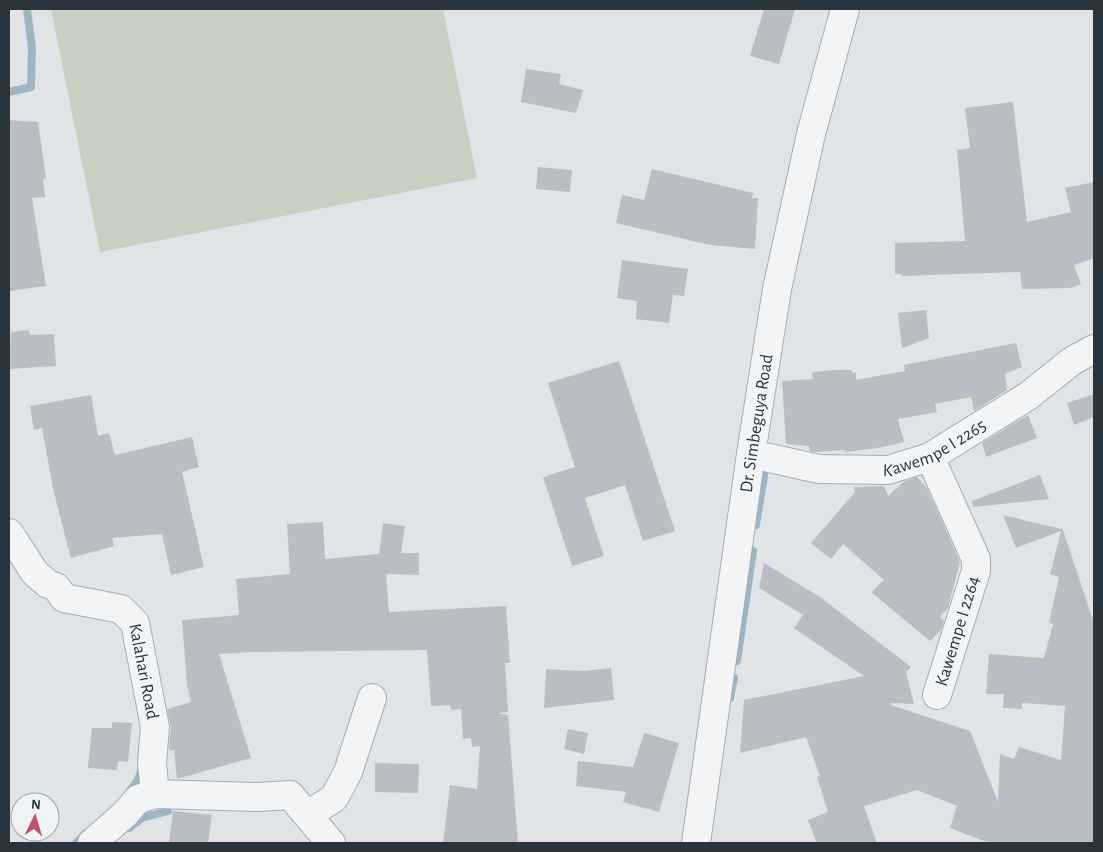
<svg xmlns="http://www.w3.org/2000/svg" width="1103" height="852" viewBox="0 0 1103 852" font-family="'Alegreya Sans',sans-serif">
  <rect width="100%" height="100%" fill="#e0e4e7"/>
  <path fill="#c8d0c2" d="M51,9H443L477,178L100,252Z"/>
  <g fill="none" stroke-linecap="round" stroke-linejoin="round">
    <g stroke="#9fb5c4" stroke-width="8">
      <path d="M9,92L31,87L32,48L27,9"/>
      <path d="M756,525L764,476"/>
      <path d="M737,661L753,551"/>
      <path d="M730,698L734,678"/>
      <path d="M129,792L138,780L142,768"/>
      <path d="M129,828L142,818L168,811"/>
      <path d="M76,843L86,833"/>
    </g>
  </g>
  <g fill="#b8bec4">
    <path d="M764,9H795L779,64L750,56Z"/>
    <path d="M526,69L561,74L559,84L583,90L576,113L521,102Z"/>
    <path d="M1013,102L1027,222L1071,212L1065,188L1094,182V258L1074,265L1081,284L1070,288L1022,289L1020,272L902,276L901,274H895V243L965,241L957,150L970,148L965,108Z"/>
    <path d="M9,120L38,122L46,178L43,179L45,197L32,198L46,286L9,291Z"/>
    <path d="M538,167L572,170L570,192L536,189Z"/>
    <path d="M652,169L753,193L752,198H758L755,249L710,245L616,223L622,195L644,200Z"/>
    <path d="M622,260L688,269L684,296L673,295L669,323L636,319L637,301L617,298Z"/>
    <path d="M926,310L929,338L902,348L898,313Z"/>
    <path d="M29,330L30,335L54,334L56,366L9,369L11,332Z"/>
    <path d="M1016,343L1022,367L1005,374L1007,390L974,411L971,397L935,404L937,412L898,419L904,442L878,448L845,452V450L816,452L810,451L809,446L786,444L782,381L813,379L812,372L836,370H852V373L856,372V380L905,371L904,365Z"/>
    <path d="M619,361L675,531L643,541L625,485L585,498L604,556L572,566L543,477L575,467L548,383Z"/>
    <path d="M1094,394V417L1074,425L1067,403Z"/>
    <path d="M91,395L98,436L109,433L115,455L192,437L199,467L182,472L204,567L171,575L162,534L112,538L114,546L71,558L54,493L42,428L34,430L30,406Z"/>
    <path d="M1028,415L1037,438L986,457L982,443Z"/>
    <path d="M1040,475L1049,499L973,507L972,501Z"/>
    <path d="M917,477L927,488L960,562L948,608L940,617L944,621L941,630L930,641L871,592L884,580L843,544L831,559L811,543L855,492L854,487L884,486L888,496L905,481Z"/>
    <path d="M1003,515L1061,529L1062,527L1094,623V843H995L981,840L950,828L957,806L917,790L864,806L877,843H817L808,820L828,812L817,777L820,776L806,737L740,753L744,700L864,676L794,628L803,615L759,588L764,563L820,597L911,667L906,672L914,704L891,703V705L970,731L998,802L1000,754L1014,759L1019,747L1061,760L1065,706L1022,703V709L1003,708L1004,694H986L989,654L1044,658L1053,624L1049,623L1059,577L1050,574L1061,531L1016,548Z"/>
    <path d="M323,522L325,559L379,554L383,523L405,526L401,553H419V575L386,574L389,612L506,606L510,663H505L508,712L498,713L508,715L518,843H443L450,785L477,789L480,746L472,747L471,738L463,739L461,709L451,710L450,705L431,706L427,650L252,652L219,654L251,758L177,779L174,750L170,751L169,748L171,728L167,709L191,702L187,686L182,620L239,615L236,579L290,574L287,524Z"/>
    <path d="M611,668L614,700L544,708L546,669L582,671Z"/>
    <path d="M112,722L132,723L128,762L118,761L117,770L88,768L92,728H112Z"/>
    <path d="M568,729L588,733L584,754L564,749Z"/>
    <path d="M644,733L679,743L659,812L623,802L626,792L576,786L578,761L633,767Z"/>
    <path d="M375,763L419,764L418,793L375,792Z"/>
    <path d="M173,811L212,815L208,843H169Z"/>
  </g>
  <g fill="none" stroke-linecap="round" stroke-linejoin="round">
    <g stroke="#a6acb1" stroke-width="30">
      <g id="minor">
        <path id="s1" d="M751,454L819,469L888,470L930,457L1028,396L1072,361L1094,349"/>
        <path d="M930,457L976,559V571L937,695"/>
        <path id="s2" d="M9,533L35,573L48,584L56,587L64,598L121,609L135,623L155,727L152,763L155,794"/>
        <path d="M308,815L334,798L348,772L372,698"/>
        <path d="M92,843L125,814L138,799L155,794L258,797L290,795L331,843"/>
        <path id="s3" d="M696,843L751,454L777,289L811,134L845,9"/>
      </g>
    </g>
    <use href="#minor" stroke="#f2f4f6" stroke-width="28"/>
  </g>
  <g text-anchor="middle" stroke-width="4" stroke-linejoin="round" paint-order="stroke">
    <g font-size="18" fill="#2a343d" stroke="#eff3f5">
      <text dy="6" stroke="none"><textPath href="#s3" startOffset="424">Dr. Simbeguya Road</textPath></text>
      <text dy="6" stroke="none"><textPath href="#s1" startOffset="190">Kawempe I 2265</textPath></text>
      <text transform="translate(957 631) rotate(-73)" y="6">Kawempe I 2264</text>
      <text dy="6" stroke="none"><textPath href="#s2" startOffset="214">Kalahari Road</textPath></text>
    </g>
  </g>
  <rect width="1103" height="852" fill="none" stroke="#2a343d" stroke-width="20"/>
  <g transform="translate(35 817) rotate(5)"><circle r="24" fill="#eff3f5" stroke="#a0a7ab"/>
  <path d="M0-4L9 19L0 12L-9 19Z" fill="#c05270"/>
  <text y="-8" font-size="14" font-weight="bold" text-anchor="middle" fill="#2a343d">N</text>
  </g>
</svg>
